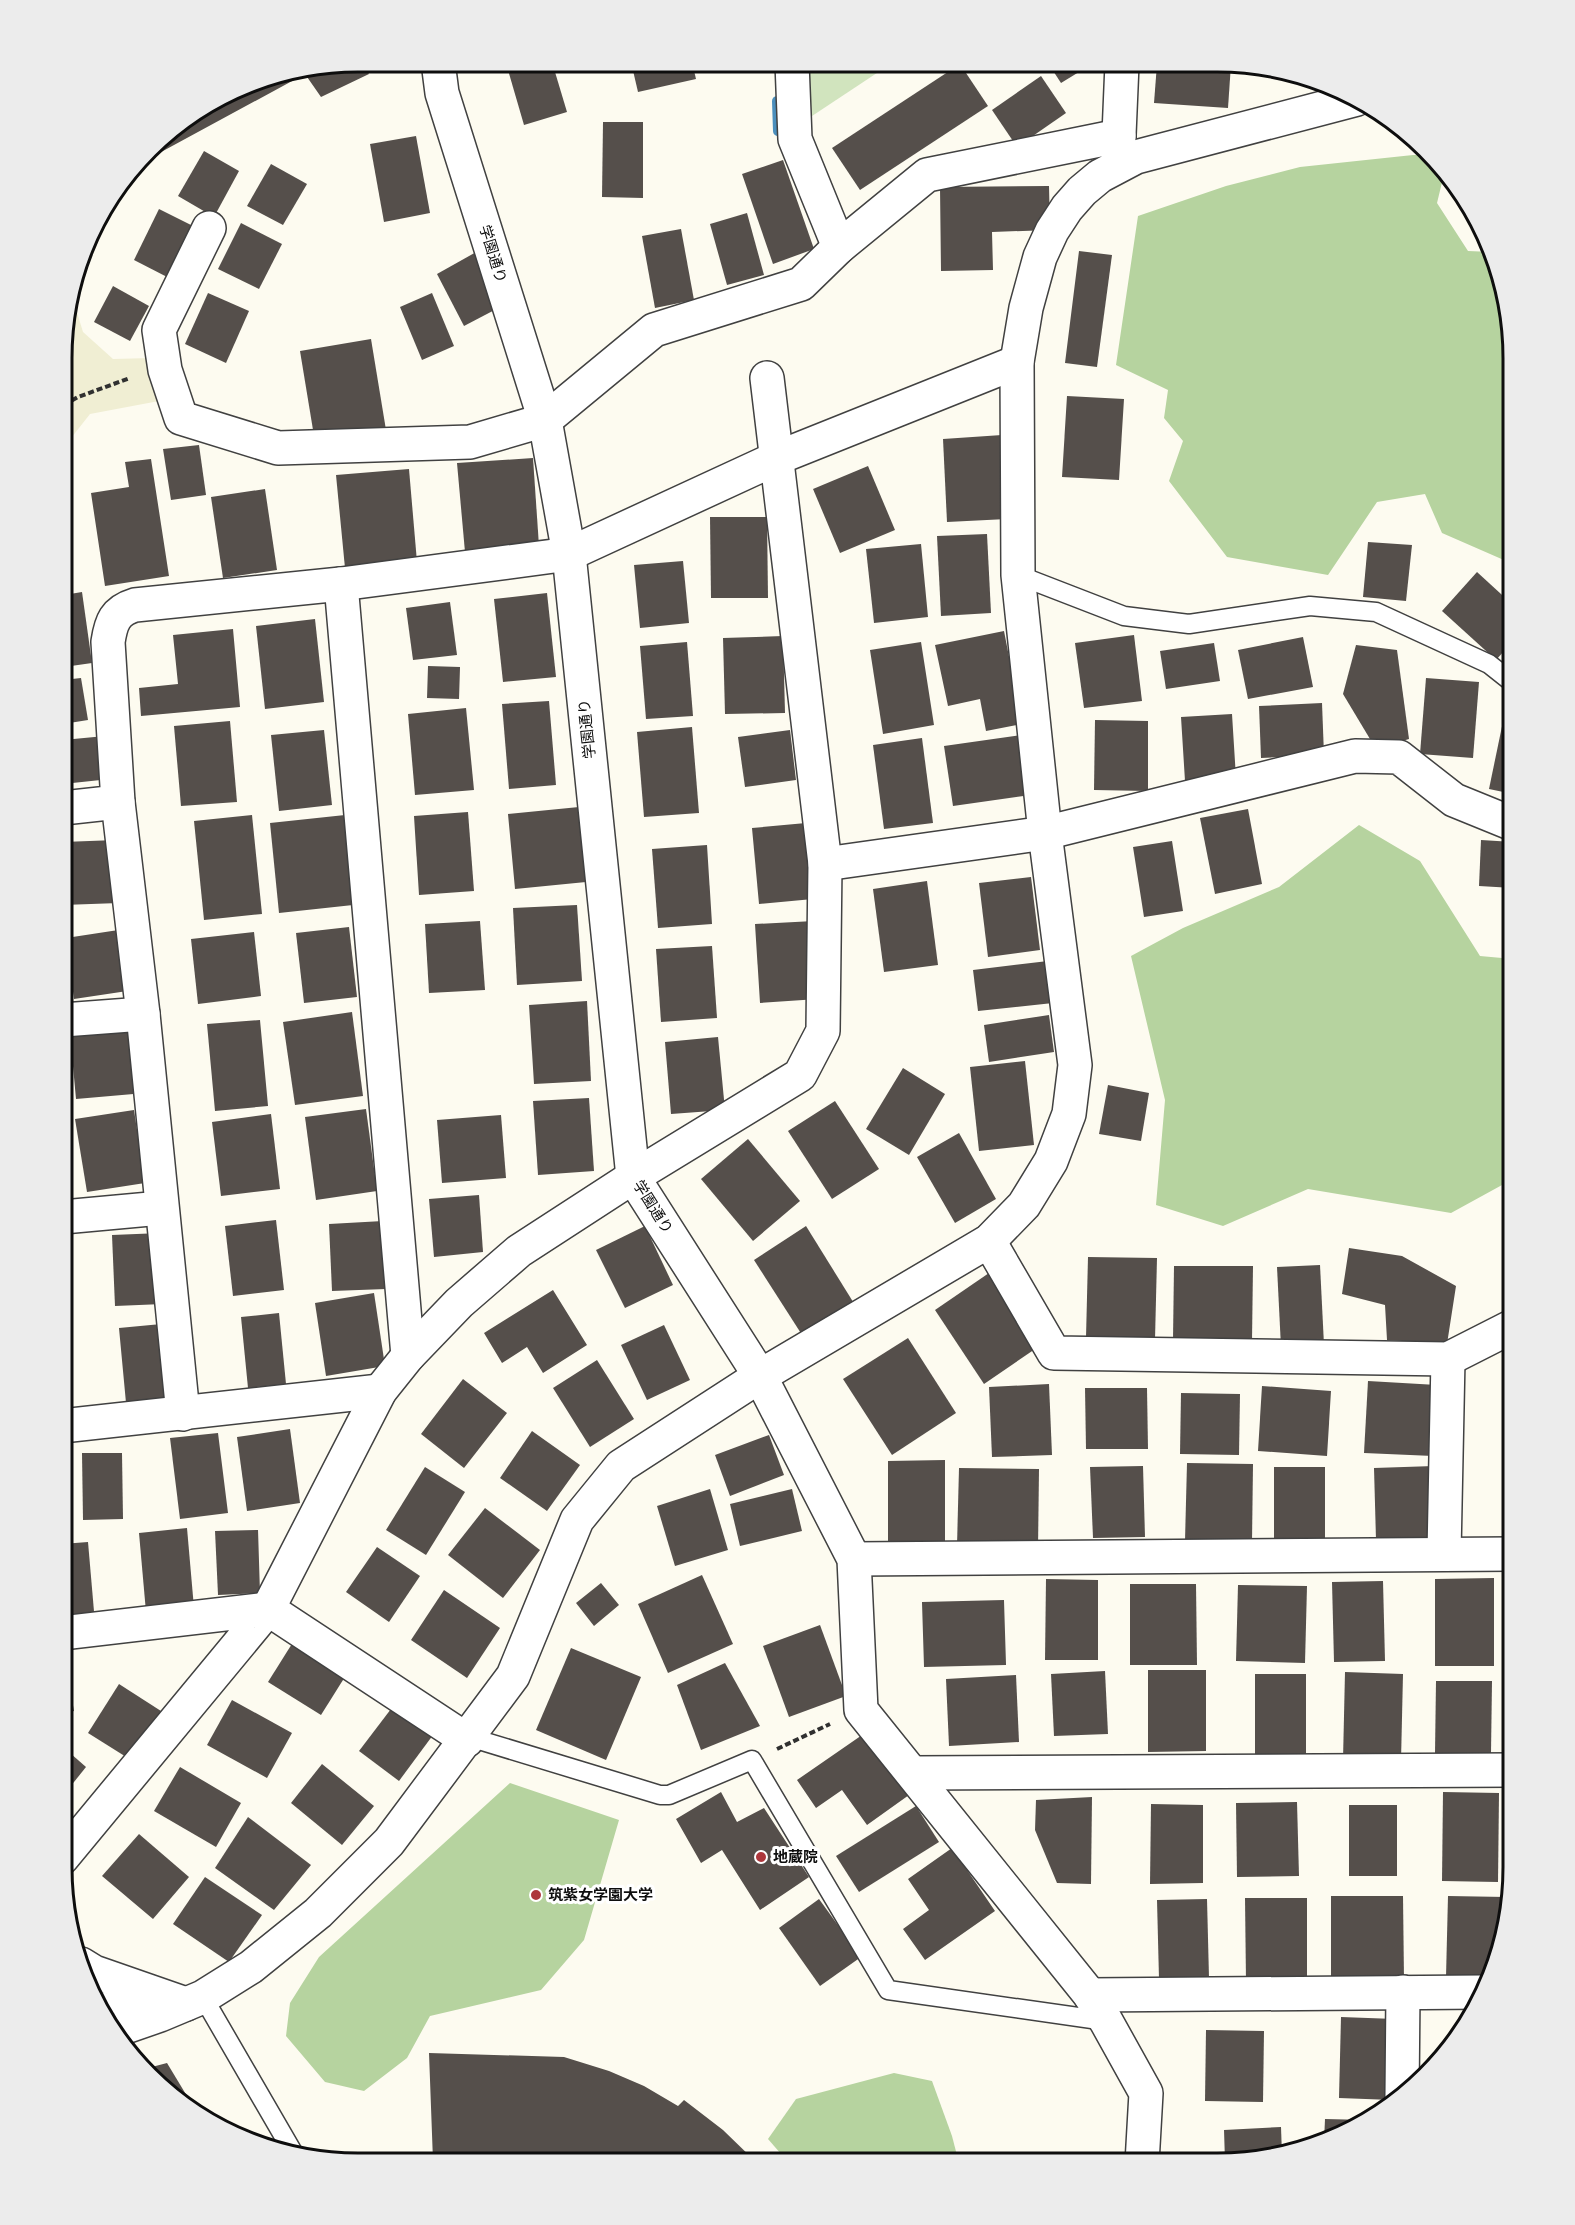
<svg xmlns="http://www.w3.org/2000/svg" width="1575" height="2225" viewBox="0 0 1575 2225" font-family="'PT Serif','Noto Sans JP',serif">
  <rect width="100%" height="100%" fill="#fdfbf0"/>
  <path fill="#f0eed3" d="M72,296L83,332L113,359L151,358L159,401L90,414L64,447V319Z"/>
  <path fill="#d1e4be" d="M810,63H892L809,118Z"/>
  <g fill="#b6d39f">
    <path d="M1413,155H1432L1445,170L1437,203L1468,251L1492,252L1503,282L1513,358V564L1442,533L1425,494L1377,502L1328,575L1227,557L1169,481L1183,441L1164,418L1168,390L1116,365L1138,216L1226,186L1300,167Z"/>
    <path d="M1359,825L1420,861L1480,956L1513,959V1179L1451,1213L1308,1189L1223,1226L1156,1205L1165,1100L1131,956L1183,928L1279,887Z"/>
    <path d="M510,1783L619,1820L584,1940L541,1990L430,2016L407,2058L364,2091L325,2082L286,2036L290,2003L319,1957Z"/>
    <path d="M894,2073L932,2081L952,2136L959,2163L788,2162L768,2139L796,2099Z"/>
  </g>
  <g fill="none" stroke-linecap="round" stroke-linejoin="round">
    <path stroke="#4b8fbd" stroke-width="10" d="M777,101L778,131"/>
  </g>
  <g fill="#554f4b">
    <path d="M358,62H362L369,74L321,97L305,74L139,164L163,135L263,77Z"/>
    <path d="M535,62H552L567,112L524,125L508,70Z"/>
    <path d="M631,62H692L696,79L638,92Z"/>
    <path d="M703,62L744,63V64L705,72Z"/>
    <path d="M1048,63L1092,64L1061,83Z"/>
    <path d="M960,64L988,106L860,190L832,148Z"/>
    <path d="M1157,64H1231L1228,108L1154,103Z"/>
    <path d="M1041,76L1066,113L1017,147L992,110Z"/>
    <path d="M603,122H643V198L602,197Z"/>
    <path d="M416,136L430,213L384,222L370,144Z"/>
    <path d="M204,151L239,171L214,217L178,196Z"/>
    <path d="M783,160L814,249L773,264L742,174Z"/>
    <path d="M271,164L307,184L283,225L247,206Z"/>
    <path d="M1049,186L1050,230L992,232L993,270L941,271L940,187Z"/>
    <path d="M159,209L197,228L171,279L134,260Z"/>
    <path d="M747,213L764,275L727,285L710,224Z"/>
    <path d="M241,223L282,244L259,289L218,269Z"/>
    <path d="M681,229L694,300L655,308L642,236Z"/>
    <path d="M478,251L506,304L464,326L437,274Z"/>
    <path d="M1079,251L1112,255L1097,367L1065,363Z"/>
    <path d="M113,286L149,306L130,341L94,322Z"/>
    <path d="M208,293L249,311L226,363L185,344Z"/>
    <path d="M432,293L454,346L422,360L400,307Z"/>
    <path d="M371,339L386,430L315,442L300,351Z"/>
    <path d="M1067,396L1124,399L1119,480L1062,477Z"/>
    <path d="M1002,435L1007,519L947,522L943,439Z"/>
    <path d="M199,445L206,495L171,500L163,449Z"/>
    <path d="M533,458L539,546L465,552L457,463Z"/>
    <path d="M151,459L169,576L105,586L91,493L129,487L125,462Z"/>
    <path d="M868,466L895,530L840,553L813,489Z"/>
    <path d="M409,469L417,562L345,568L336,475Z"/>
    <path d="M265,489L277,570L223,578L211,497Z"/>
    <path d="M710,517H767L768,598H711Z"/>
    <path d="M987,534L991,613L941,616L937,536Z"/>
    <path d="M1368,542L1412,545L1406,601L1363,597Z"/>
    <path d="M921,544L928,617L874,623L866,549Z"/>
    <path d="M683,561L689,623L640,628L634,565Z"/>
    <path d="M1477,572L1513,605V641L1496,660L1442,611Z"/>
    <path d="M82,592L92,663L64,667V595Z"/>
    <path d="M547,593L556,677L503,682L494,599Z"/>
    <path d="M450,602L457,655L413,660L406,608Z"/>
    <path d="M315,619L324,702L265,709L256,626Z"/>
    <path d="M233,629L240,707L141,716L139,688L178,684L173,635Z"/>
    <path d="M1004,631L1022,724L986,731L980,699L948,706L935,645Z"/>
    <path d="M1134,635L1142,701L1084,708L1075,643Z"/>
    <path d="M783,636L785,713L725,714L723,638Z"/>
    <path d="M1303,637L1313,687L1248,699L1238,650Z"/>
    <path d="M687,642L693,716L646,719L640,646Z"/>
    <path d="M921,642L934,725L883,734L870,650Z"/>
    <path d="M1214,643L1220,681L1166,689L1160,651Z"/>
    <path d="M1356,645L1397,650L1409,739L1376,749L1343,694Z"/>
    <path d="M428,666L460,667L459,699L427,698Z"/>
    <path d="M81,678L88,720L63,724V680Z"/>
    <path d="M1426,678L1479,682L1473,758L1420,754Z"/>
    <path d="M549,701L556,785L509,789L502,704Z"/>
    <path d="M1322,703L1324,755L1261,758L1259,706Z"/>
    <path d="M1506,707L1513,709V794L1489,789Z"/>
    <path d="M466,708L474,790L415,795L408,714Z"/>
    <path d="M1232,714L1236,778L1185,781L1181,717Z"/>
    <path d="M1095,720L1148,721V791L1094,790Z"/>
    <path d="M230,721L237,802L181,806L174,726Z"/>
    <path d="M692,727L699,813L644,817L637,732Z"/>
    <path d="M324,730L332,805L279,811L271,735Z"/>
    <path d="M790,730L796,780L745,787L738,737Z"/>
    <path d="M1022,735L1031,795L953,806L944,746Z"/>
    <path d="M105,736L110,779L63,784V740Z"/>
    <path d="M922,738L933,823L884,829L873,745Z"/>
    <path d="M579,807L586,882L515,889L508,814Z"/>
    <path d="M1248,809L1262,884L1215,894L1200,818Z"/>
    <path d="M468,812L474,891L419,895L414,816Z"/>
    <path d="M252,815L262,914L204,920L194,821Z"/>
    <path d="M345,815L353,905L279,913L270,823Z"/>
    <path d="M806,823L813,899L759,904L752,828Z"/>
    <path d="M116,840L119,903L63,905V842Z"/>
    <path d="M1481,840L1513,842V888L1479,886Z"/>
    <path d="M1172,841L1183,911L1144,917L1133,847Z"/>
    <path d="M707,845L712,924L658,928L652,849Z"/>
    <path d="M1031,877L1040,950L988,957L979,883Z"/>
    <path d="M927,881L938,965L884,972L873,889Z"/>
    <path d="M577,905L582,981L517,985L513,908Z"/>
    <path d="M480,921L485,990L429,993L425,924Z"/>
    <path d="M814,921L818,999L760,1003L755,924Z"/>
    <path d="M349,927L357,997L304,1003L296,933Z"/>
    <path d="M125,929L134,990L74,999L66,938Z"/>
    <path d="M254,932L261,996L198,1004L191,939Z"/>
    <path d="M712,946L717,1018L661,1022L656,949Z"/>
    <path d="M1048,961L1053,1003L978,1011L973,970Z"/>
    <path d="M587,1001L591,1081L534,1084L529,1005Z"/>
    <path d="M352,1012L363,1096L295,1105L283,1022Z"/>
    <path d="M1049,1015L1054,1052L989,1062L984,1025Z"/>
    <path d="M260,1020L268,1106L215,1111L207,1024Z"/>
    <path d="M139,1027L145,1093L76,1099L70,1033Z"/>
    <path d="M718,1037L725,1110L671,1114L665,1042Z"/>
    <path d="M1025,1061L1034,1145L979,1151L970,1067Z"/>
    <path d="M903,1068L945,1094L909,1155L866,1129Z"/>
    <path d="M1108,1085L1149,1093L1141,1141L1099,1134Z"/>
    <path d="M589,1098L594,1171L538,1175L533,1101Z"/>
    <path d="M835,1101L879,1169L832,1199L788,1131Z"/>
    <path d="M366,1109L377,1191L316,1200L305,1117Z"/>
    <path d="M134,1110L145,1183L87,1192L75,1119Z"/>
    <path d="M271,1114L280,1189L221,1196L212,1122Z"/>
    <path d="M501,1115L506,1178L442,1183L437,1120Z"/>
    <path d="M959,1133L996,1199L955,1223L917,1157Z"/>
    <path d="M748,1139L800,1201L753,1241L701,1179Z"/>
    <path d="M479,1195L483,1252L434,1257L429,1199Z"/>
    <path d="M276,1220L284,1290L233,1296L225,1226Z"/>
    <path d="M383,1221L386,1289L332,1291L329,1224Z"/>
    <path d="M645,1226L673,1285L625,1308L596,1250Z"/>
    <path d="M806,1226L855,1305L804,1338L754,1260Z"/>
    <path d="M161,1233L163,1304L115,1306L112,1235Z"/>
    <path d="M1349,1248L1402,1256L1456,1286L1447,1344L1387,1340L1385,1305L1342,1294Z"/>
    <path d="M1088,1257L1157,1258L1155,1340L1086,1338Z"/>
    <path d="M1320,1265L1324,1345L1281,1347L1277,1267Z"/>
    <path d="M1174,1266H1253L1252,1341L1173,1340Z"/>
    <path d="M989,1273L1038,1347L984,1384L935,1310Z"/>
    <path d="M553,1290L587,1345L543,1373L527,1347L502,1363L484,1333Z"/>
    <path d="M374,1293L385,1366L326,1376L315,1303Z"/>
    <path d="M279,1313L286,1384L248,1388L241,1317Z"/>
    <path d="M172,1323L179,1397L126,1403L119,1328Z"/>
    <path d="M664,1325L690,1380L647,1400L621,1345Z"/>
    <path d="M62,1333H67L72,1404L62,1405Z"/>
    <path d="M908,1338L956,1413L892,1455L843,1379Z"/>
    <path d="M597,1360L634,1419L590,1447L553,1388Z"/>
    <path d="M463,1379L507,1413L464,1468L421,1434Z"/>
    <path d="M1368,1381L1437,1385L1433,1456L1364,1453Z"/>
    <path d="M1049,1384L1052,1455L992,1457L989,1387Z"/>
    <path d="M1262,1386L1331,1391L1327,1456L1258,1451Z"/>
    <path d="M1085,1388H1147L1148,1449H1086Z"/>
    <path d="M1181,1393L1240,1394L1239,1455L1180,1454Z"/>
    <path d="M290,1429L300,1503L247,1511L237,1437Z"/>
    <path d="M532,1431L580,1465L547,1511L500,1478Z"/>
    <path d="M1509,1431H1513V1528H1508Z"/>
    <path d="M218,1433L228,1513L180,1519L170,1438Z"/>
    <path d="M769,1435L784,1475L730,1496L715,1455Z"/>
    <path d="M82,1453H122L123,1519L83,1520Z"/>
    <path d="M945,1460V1542L888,1543V1461Z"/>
    <path d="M1187,1463L1253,1464L1252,1542L1185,1541Z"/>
    <path d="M1143,1466L1145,1537L1093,1538L1090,1467Z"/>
    <path d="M1434,1466L1435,1538L1376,1540L1374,1468Z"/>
    <path d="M425,1467L465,1492L426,1555L386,1530Z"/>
    <rect x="1274" y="1467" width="51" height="71"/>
    <path d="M959,1468L1039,1469L1038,1549L957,1546Z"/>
    <path d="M710,1489L728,1550L675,1566L657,1506Z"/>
    <path d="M792,1489L802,1531L740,1546L730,1504Z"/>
    <path d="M485,1508L540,1550L503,1598L448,1555Z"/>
    <path d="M187,1528L194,1608L146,1612L139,1533Z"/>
    <path d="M258,1530L260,1593L218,1595L215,1531Z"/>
    <path d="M88,1542L95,1623L62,1625V1544Z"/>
    <path d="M377,1547L420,1576L389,1622L346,1592Z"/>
    <path d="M702,1575L733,1644L668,1673L638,1604Z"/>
    <path d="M1494,1578V1666H1435V1579Z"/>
    <path d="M1046,1579L1098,1580V1660H1045Z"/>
    <path d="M1383,1581L1385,1661L1334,1662L1332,1582Z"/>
    <path d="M601,1583L619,1605L594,1626L576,1603Z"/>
    <path d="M1130,1584H1196L1197,1665H1130Z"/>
    <path d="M1238,1585L1307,1586L1305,1663L1236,1661Z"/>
    <path d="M444,1590L500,1628L467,1678L411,1640Z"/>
    <path d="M1004,1600L1006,1665L924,1667L922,1602Z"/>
    <path d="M820,1625L846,1696L789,1717L763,1646Z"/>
    <path d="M295,1639L348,1672L321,1715L268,1682Z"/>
    <path d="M571,1648L641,1677L606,1760L536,1730Z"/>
    <path d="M64,1654L74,1711L62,1714V1655Z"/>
    <path d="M725,1663L760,1726L701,1750L677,1685Z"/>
    <path d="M1148,1670H1206V1751L1148,1752Z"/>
    <path d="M1105,1671L1108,1734L1054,1736L1051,1674Z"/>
    <path d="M1345,1672L1403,1674L1401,1761L1343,1760Z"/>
    <rect x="1255" y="1674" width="51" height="84"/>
    <path d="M1016,1675L1019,1742L949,1746L946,1679Z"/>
    <path d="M1436,1681H1492L1491,1753H1435Z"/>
    <path d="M119,1684L161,1711L131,1760L88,1733Z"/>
    <path d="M232,1700L292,1733L267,1778L207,1745Z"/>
    <path d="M394,1705L433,1735L399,1781L359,1751Z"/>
    <path d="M865,1733L909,1795L867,1825L842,1790L816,1808L797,1780Z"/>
    <path d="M62,1746L86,1767L62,1797Z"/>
    <path d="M322,1764L374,1806L342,1845L291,1803Z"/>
    <path d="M180,1767L241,1803L216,1847L154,1811Z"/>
    <path d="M721,1792L737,1822L764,1808L809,1877L760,1910L722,1850L701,1863L676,1819Z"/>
    <path d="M1443,1792L1499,1793L1498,1882L1442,1881Z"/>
    <path d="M1092,1797L1091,1884L1057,1883L1035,1830L1036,1800Z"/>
    <path d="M1297,1802L1299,1876L1237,1877L1236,1803Z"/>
    <path d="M1151,1804L1203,1805V1883L1150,1884Z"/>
    <rect x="1349" y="1805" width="48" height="71"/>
    <path d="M916,1806L939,1842L859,1892L836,1856Z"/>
    <path d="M248,1817L311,1865L274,1910L215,1868Z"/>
    <path d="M139,1834L189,1877L153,1919L102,1876Z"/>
    <path d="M952,1848L995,1911L925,1960L903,1929L929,1910L908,1879Z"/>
    <path d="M205,1877L262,1915L229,1962L173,1924Z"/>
    <path d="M1331,1896H1403L1404,1980L1331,1981Z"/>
    <path d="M1448,1896L1506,1897V1923L1498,1962L1490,1978L1446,1977Z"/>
    <path d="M1245,1898H1307V1981L1246,1982Z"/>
    <path d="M819,1899L861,1957L820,1986L779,1928Z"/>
    <path d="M1207,1899L1209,1978L1159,1979L1157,1900Z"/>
    <path d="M1341,2017L1395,2019L1392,2100L1339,2098Z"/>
    <path d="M1206,2030L1264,2031L1263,2102L1205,2101Z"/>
    <path d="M429,2053L564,2057L609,2071L644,2086L678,2106L684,2100L723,2130L756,2162L433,2161Z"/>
    <path d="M167,2063L199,2116L150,2075L148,2068Z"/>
    <path d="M1325,2119L1367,2120L1348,2133L1324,2142Z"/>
    <path d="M1281,2127L1282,2155L1225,2162L1224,2130Z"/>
  </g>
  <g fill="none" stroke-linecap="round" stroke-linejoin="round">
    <g stroke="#414141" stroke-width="21">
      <g id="service">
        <path d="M1018,575L1124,616L1189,624L1310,606L1376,612L1489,664L1513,683"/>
        <path d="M469,1737L660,1795H669L752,1760L888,1990L1106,2021"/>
        <path d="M203,1997L294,2154"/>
        <path d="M93,1999L152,2014"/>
      </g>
    </g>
    <g stroke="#414141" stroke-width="36">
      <g id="minor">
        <path d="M438,62L442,93L545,420L569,554L633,1177L760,1376L854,1559L861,1710L1090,1995L1106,2021L1146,2093L1142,2163"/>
        <path d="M792,63L795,139L839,247"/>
        <path d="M1118,158L1122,64"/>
        <path d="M209,228L159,330L165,370L181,418L278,448L470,442L545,420L654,330L801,284L839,247L927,175L1119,136"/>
        <path d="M341,584L408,1356"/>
        <path d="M118,802L143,1014L183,1414"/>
        <path d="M63,808L118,802L108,642C111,622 115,611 135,605L341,584L569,554L777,458L1017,362"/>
        <path d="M825,864L1045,833L1355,756L1399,757L1454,800L1513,824"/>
        <path d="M63,1020L143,1014"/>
        <path d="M63,1217L161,1208"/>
        <path d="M989,1241L1054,1353L1448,1359L1513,1326"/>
        <path d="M62,1426L380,1391"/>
        <path d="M1444,1553L1448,1359"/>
        <path d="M854,1559L1513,1554"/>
        <path d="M467,1740L268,1609L380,1391L408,1356L459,1303L519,1251L633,1177L800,1075L823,1031L825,864L767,378"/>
        <path d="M913,1773L1513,1770"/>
        <path d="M62,1858L268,1609L62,1633"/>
        <path d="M81,1964L94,1972L186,2004"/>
        <path d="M1090,1995L1483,1992"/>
        <path d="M114,2031L160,2015L203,1997L251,1967L318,1913L389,1842L513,1676L577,1520L621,1466L760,1376L989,1241L1024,1205L1051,1161L1069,1114L1075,1065L1045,833L1018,575L1017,362L1026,308L1040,257L1052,231L1067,208L1082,191L1100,176L1136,157L1357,99"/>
        <path d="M1402,2097L1403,1992"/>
      </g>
    </g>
    <g stroke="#303030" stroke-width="4" stroke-dasharray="6 3" stroke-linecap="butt">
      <path d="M64,405L78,397L130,378"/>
      <path d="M777,1749L830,1724"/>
    </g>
    <use href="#service" stroke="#fff" stroke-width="18"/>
    <use href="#minor" stroke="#fff" stroke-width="33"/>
  </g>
  <g fill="#ad373c" stroke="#fff" stroke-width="2">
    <circle cx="761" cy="1857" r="6"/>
    <circle cx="536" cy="1895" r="6"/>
  </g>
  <g text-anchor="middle" stroke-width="6" stroke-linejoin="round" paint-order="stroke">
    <g font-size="15" fill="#0e0e0e" stroke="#fff">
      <text transform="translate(493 254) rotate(73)" y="5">学園通り</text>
      <text transform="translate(587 729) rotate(-96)" y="5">学園通り</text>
      <text transform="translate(653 1207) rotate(58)" y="5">学園通り</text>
    </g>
    <g font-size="15" font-weight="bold" fill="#0e0e0e" stroke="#fff" text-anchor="start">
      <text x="773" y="1862">地蔵院</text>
      <text x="548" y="1900">筑紫女学園大学</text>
    </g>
  </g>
  <path d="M0 0H1575V2225H0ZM358 72H1217A286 286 0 0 1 1503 358V1867A286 286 0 0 1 1217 2153H358A286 286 0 0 1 72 1867V358A286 286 0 0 1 358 72Z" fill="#ececec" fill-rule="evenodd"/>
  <path fill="none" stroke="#0e0e0e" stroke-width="3" d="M358 72H1217A286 286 0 0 1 1503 358V1867A286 286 0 0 1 1217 2153H358A286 286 0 0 1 72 1867V358A286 286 0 0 1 358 72Z"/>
</svg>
